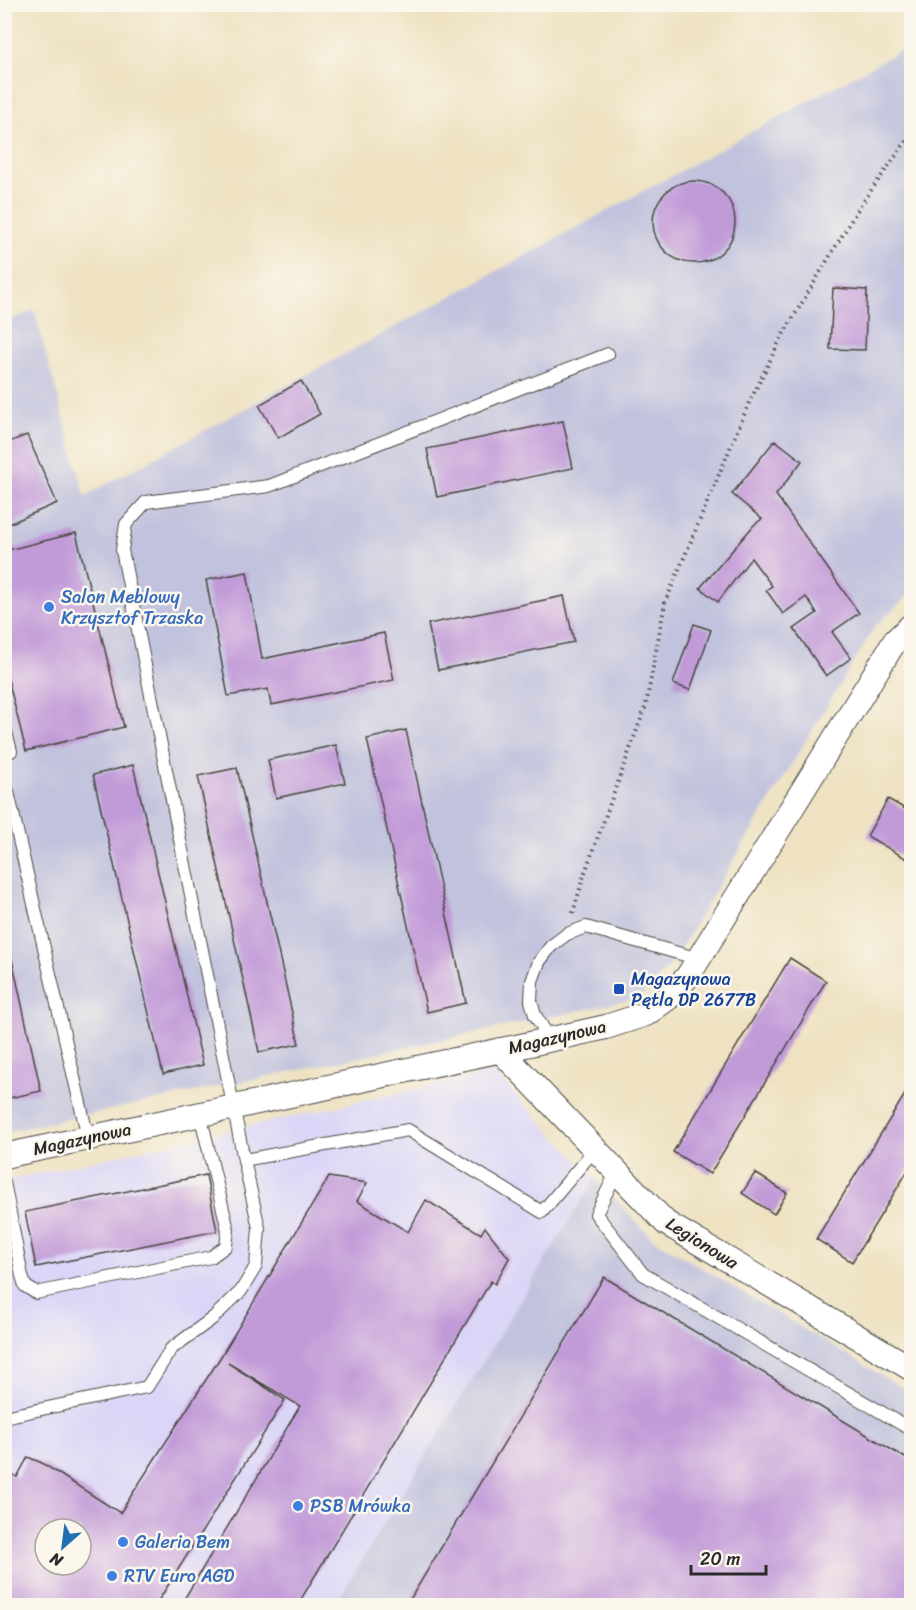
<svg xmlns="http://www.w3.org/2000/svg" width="916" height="1610" viewBox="0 0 916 1610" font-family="Sriracha,sans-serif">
  <rect width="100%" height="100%" fill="#fbf7ec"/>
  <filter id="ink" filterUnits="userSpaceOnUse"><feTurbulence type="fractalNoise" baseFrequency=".0167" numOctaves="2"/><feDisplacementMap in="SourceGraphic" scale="12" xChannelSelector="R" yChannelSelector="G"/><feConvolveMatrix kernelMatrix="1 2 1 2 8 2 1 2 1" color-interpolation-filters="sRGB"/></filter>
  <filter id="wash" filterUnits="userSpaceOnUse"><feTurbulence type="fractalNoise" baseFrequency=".008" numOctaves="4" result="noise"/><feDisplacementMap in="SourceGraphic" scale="24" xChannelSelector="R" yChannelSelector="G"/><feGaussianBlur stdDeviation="1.35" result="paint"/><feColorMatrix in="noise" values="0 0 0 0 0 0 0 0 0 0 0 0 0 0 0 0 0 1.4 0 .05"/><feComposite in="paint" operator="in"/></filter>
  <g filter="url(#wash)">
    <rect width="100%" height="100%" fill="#eee2c2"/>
    <path fill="#dbd6f7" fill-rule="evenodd" d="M493,1072L595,1178L334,1606L5,1605L4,1181ZM45,1529H81V1565H45Z"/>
    <g fill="#c1c2dd">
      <path d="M911,45V593L876,625L671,964L639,998L5,1132L4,323L34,310L85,496Z"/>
      <path d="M595,1178L653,1239L911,1393V1605L334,1606Z"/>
    </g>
    <g id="blocks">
      <g fill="#c19ad8" fill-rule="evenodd">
        <circle cx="694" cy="222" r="41"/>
        <path d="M833,288L867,290L865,350L830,349Z"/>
        <path d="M301,381L320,414L278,438L259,405Z"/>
        <path d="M563,421L573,468L437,497L427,449Z"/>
        <path d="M27,435L57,503L4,526V444Z"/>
        <path d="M775,440L802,461L776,495L859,613L832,632L851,658L826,676L794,629L817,613L806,597L783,614L766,590L772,586L751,558L718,602L700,588L754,525L762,519L732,494Z"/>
        <path d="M76,533L124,727L26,751L4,663V551Z"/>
        <path d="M247,572L262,659L384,633L394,680L271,705L268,689L228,696L206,580Z"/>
        <path d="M564,596L574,642L438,670L428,624Z"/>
        <path d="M694,624L711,630L690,690L673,684Z"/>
        <path d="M406,730L466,1003L427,1012L367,739Z"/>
        <path d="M336,745L345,783L276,798L268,760Z"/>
        <path d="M133,765L203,1065L163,1074L93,775Z"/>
        <path d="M237,768L299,1044L259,1052L198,776Z"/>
        <path d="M888,799L912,813V862L867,836Z"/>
        <path d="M5,928L41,1091L5,1099Z"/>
        <path d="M790,958L826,981L710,1174L673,1152Z"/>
        <path d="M912,1083V1164L852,1262L816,1239Z"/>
        <path d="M755,1173L787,1193L774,1214L742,1193Z"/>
        <path d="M206,1175L217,1231L36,1267L25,1212Z"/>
        <path d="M329,1177L367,1183L357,1201L408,1232L426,1200L481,1234L485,1227L509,1258L495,1284L491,1281L297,1606H180L300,1406L228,1363L285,1400L155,1606H4V1470L17,1477L28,1457L42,1463L120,1513L220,1358ZM45,1529H81V1565H45Z"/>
        <path d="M604,1277L912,1462V1606H406Z"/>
      </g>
    </g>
  </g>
  <g filter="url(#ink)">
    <use href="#blocks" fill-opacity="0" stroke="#484642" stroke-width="1.5"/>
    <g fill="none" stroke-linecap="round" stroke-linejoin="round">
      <g stroke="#484642" stroke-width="14">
        <g id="service">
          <path d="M4,725L11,751L4,752"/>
          <path d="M4,792H8L88,1138"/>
          <path d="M550,1039L535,1015L531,1001L532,981L539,962L551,946L567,934L586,927L699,959"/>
          <path d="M595,1149L542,1212L408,1130L244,1160L122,550L126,524L146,502L269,486L608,354"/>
          <path d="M617,1171L596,1214L643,1274L912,1430"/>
          <path d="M4,1182L22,1276L25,1286L36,1293L211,1257L226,1246L228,1230L200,1114"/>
          <path d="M4,1417L147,1387L171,1349L213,1318L241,1291L256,1266L259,1228L244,1160"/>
        </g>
      </g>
      <g stroke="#484642" stroke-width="26">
        <g id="minor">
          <path d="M500,1050L666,1223L912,1369"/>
          <path d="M4,1156L521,1046L606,1027L646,1014L668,998L688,976L895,641L912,625"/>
        </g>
      </g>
      <path stroke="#484642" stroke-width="4" stroke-dasharray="1.5 4.5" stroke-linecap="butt" d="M573,913L584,875L646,705L665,603L749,403L781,338L858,209L912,133"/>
      <use href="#service" stroke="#fff" stroke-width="12"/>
      <use href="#minor" stroke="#fff" stroke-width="24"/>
    </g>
  </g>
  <g fill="#3f7fe0" stroke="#fbf7ec" stroke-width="2">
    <circle cx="49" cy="607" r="6"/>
    <circle cx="298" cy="1506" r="6"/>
    <circle cx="123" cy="1542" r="6"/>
    <circle cx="112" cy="1576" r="6"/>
  </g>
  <rect fill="#1a4fb4" stroke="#fbf7ec" stroke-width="2" x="613" y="983" width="12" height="12" rx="3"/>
  <g text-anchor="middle" stroke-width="5" stroke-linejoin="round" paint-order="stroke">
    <g font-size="18" fill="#366cbe" stroke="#fbf7ec" text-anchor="start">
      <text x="61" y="603">Salon Meblowy<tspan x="61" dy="21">Krzysztof Trzaska</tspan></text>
      <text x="310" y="1512">PSB Mrówka</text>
      <text x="135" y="1548">Galeria Bem</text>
      <text x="124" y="1582">RTV Euro AGD</text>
    </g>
    <g font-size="18" fill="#164399" stroke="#fbf7ec" text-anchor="start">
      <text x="631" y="985">Magazynowa<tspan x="631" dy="21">Pętla DP 2677B</tspan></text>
    </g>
    <g font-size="18" fill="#2b2b2b" stroke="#fbf7ec">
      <text transform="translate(557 1037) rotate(-13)" y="6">Magazynowa</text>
      <text transform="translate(82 1139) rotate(-12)" y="6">Magazynowa</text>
      <text transform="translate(702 1243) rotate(32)" y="6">Legionowa</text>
    </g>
  </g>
  <rect width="916" height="1610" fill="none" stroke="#fbf7ec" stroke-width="24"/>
  <g transform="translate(63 1547) rotate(208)"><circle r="28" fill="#fbf7ec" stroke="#a8a59f" stroke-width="1.5"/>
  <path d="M0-4.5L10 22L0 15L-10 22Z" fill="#1f6fb2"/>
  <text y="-9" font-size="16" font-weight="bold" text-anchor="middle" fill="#2b2b2b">N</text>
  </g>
  <path d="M691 1565v9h75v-9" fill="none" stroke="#2b2b2b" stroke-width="3"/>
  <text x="700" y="1565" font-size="18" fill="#2b2b2b" stroke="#fbf7ec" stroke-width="4.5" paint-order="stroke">20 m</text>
</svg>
